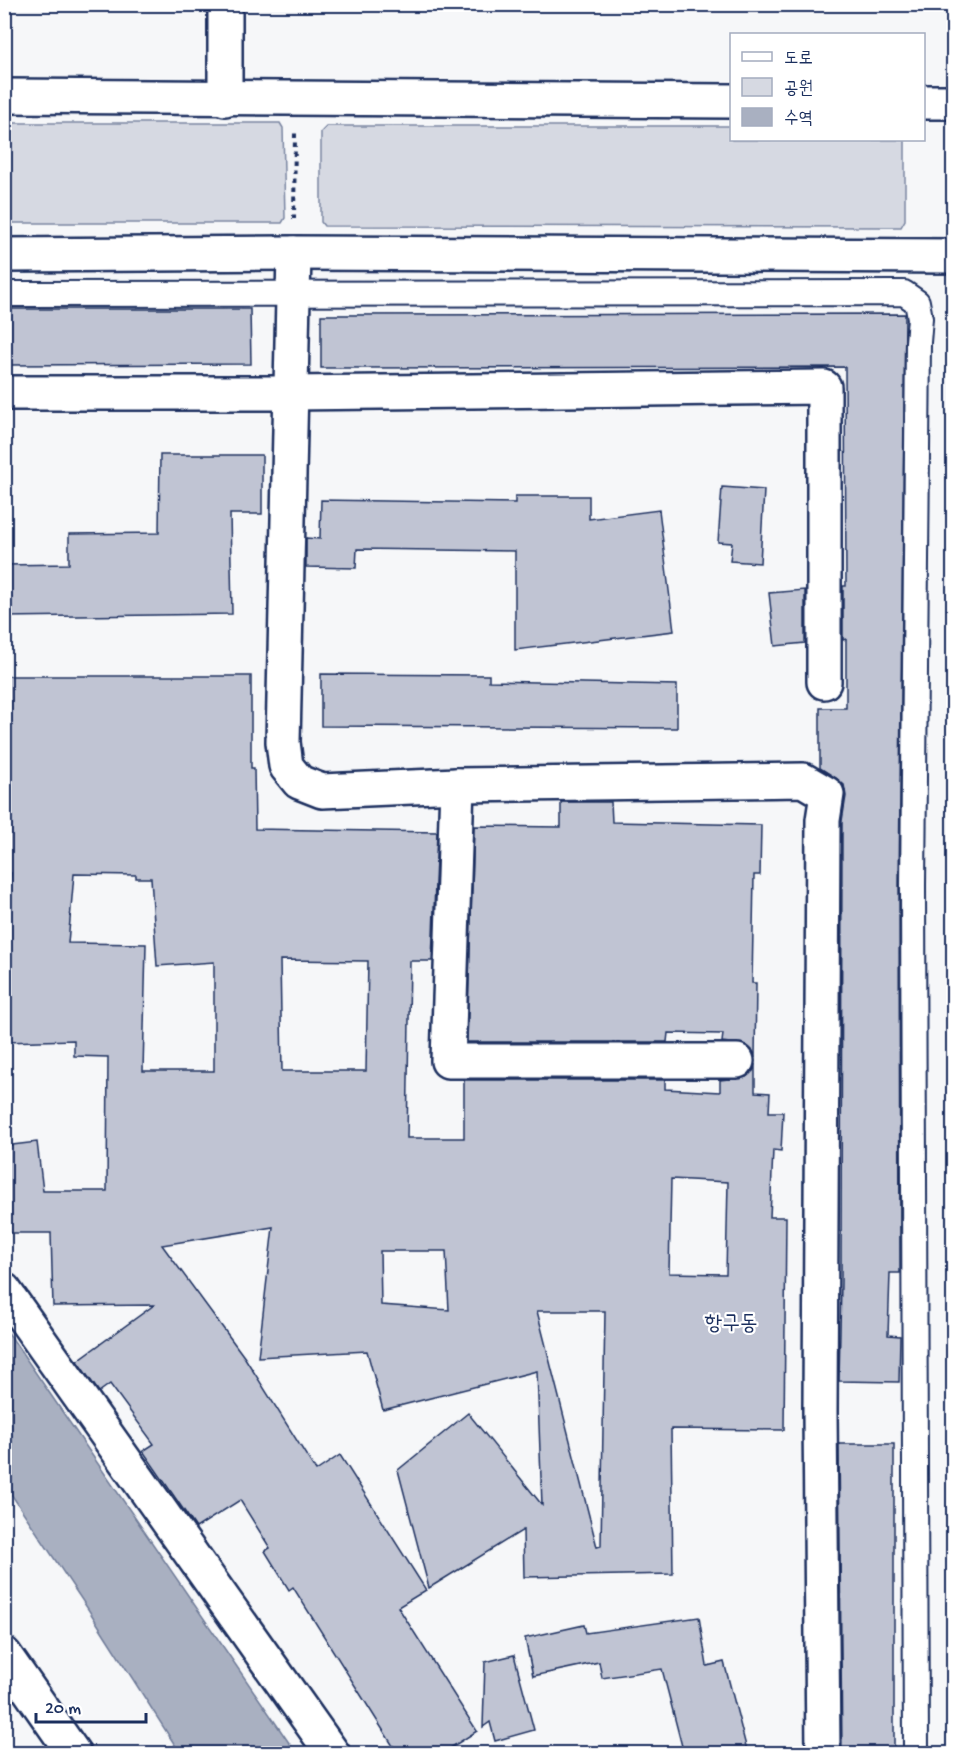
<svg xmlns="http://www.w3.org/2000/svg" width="958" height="1758" viewBox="0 0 958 1758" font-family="'Gochi Hand','Poor Story',sans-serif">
  <rect width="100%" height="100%" fill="#f6f7f9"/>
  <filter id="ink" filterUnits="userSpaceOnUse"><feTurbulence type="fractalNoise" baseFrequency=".0167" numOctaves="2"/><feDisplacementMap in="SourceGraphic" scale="12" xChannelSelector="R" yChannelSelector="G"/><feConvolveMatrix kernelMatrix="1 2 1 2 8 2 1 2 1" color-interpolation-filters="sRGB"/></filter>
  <g filter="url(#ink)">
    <g fill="#d6d9e2" stroke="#7884a0" stroke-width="1.5">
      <path d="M5,123H280L283,128L285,218L282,223H5Z"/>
      <path d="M327,126H731L732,140H905V220L901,227L324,226L321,222V132Z"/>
    </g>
    <path fill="#a9b0c1" stroke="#707c99" stroke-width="1.5" d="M5,1328L296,1753H180L88,1609L5,1485Z"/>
    <g fill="#c0c4d3" stroke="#1b2f5e" stroke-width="1.5" fill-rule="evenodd">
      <path d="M4,309H250L251,364L4,365Z"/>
      <path d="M905,314L899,886L900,1273H890L888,1335L900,1336L899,1382L839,1381L841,1282L842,821L846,796L844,785L836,778L820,768V708H846V639L843,640V586H846L845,367L321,368V315Z"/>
      <path d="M160,455H262V514H230L232,614L4,617V565L69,564V534L159,533Z"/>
      <path d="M722,487L764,490L760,563L730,561L732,543L718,542Z"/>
      <path d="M515,496H589V519L659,510L674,631L515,650V551L357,549L356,568L306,567V538L320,539L321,500L515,503Z"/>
      <path d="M805,590V643L775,646L769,593Z"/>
      <path d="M321,674L489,675V681L677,685V728L321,726Z"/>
      <path d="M4,676H251V768H254L255,829L437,832L432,961H410L407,1138H464V1080H665V1089L720,1092V1080L746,1077L753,1071L755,1064V1092L770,1093L769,1112H783L781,1151L773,1150L770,1217H786L784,1430L671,1429L673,1574L524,1577L523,1530L429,1588L398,1470L468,1413L542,1505L537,1371L383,1410L367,1351L258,1357L273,1227L162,1245L245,1358L316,1471L340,1455L426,1590L398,1607L477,1731L441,1754H398L293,1587L289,1590L265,1551L270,1548L240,1500L196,1528L143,1451L154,1444L110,1384L99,1392L77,1361L154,1305L53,1306L51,1233H4V1146L37,1142L43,1191H107L108,1057L74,1056V1040L4,1042V950L11,873L4,872ZM74,874L136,875V878H151L157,966L214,962V1071H143L146,944L68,943ZM280,960L368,961L366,1071H282ZM671,1179L728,1182L726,1274L669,1273ZM380,1251H446L449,1310L381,1305ZM537,1311H605L601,1546L597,1547Z"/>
      <path d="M561,802H611L612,822L761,825L760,875H754L752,983H756L755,1058L753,1051L746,1045L722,1042L723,1034L668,1033L667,1042H467L474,826L561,827Z"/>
      <path d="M839,1444H894V1754H842Z"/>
      <path d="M699,1617L707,1666L724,1662L748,1754H684L662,1669L602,1678L599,1662L533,1676L525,1638L584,1625L586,1633Z"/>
      <path d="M514,1655L534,1730L495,1741L490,1722L483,1727L485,1662Z"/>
    </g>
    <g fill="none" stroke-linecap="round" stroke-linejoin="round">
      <g stroke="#1b2f5e" stroke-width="28">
        <path id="pedestrian" d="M4,294L904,293L917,302L920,318L918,342L913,886L916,1754"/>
      </g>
      <g stroke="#1b2f5e" stroke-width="38">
        <g id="minor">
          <path d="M225,4V99"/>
          <path d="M294,253L283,742L286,766L299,782L322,791L457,785L803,780L827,794L823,820L820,1412L823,1754"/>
          <path d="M4,393H290L824,387V682"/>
          <path d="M457,785L448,1061H737"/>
          <path d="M4,1290L333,1754"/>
          <path d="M4,1654L74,1754"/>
        </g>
      </g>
      <g stroke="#1b2f5e" stroke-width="38">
        <g id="primary">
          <path d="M4,96L732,101"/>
          <path d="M924,102H954"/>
          <path d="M4,255L294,253L954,256"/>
        </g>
      </g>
      <path stroke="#1b2f5e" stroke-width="4" stroke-dasharray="4.5 4.5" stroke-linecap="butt" d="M294,219L295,133"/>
      <use href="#pedestrian" stroke="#fff" stroke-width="24"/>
      <use href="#minor" stroke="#fff" stroke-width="33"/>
      <use href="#primary" stroke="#fff" stroke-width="33"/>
    </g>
  </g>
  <g text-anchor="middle" stroke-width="4.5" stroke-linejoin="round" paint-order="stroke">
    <g font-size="22" fill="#1b2f5e" stroke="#fff">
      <text x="731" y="1329">항구동</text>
    </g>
  </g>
  <rect width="958" height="1758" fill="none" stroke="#fff" stroke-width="24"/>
  <rect x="12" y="12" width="934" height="1734" fill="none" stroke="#1b2f5e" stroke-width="2" filter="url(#ink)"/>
  <rect x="730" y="33" width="195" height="108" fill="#ffffff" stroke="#a4acbf" stroke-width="1.5"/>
  <rect x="742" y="52" width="30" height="9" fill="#ffffff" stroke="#a4acbf" stroke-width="1.5"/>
  <text x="784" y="63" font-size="18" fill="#1b2f5e">도로</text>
  <rect x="742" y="78" width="30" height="18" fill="#d6d9e2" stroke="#a4acbf" stroke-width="1.5"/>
  <text x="784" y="93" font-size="18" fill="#1b2f5e">공원</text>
  <rect x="742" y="108" width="30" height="18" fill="#a9b0c1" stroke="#a4acbf" stroke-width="1.5"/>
  <text x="784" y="123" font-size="18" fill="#1b2f5e">수역</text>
  <path d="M36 1713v9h110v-9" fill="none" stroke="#1b2f5e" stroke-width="3"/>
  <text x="45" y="1713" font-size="18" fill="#1b2f5e" stroke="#ffffff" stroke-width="4.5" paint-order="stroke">20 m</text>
</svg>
